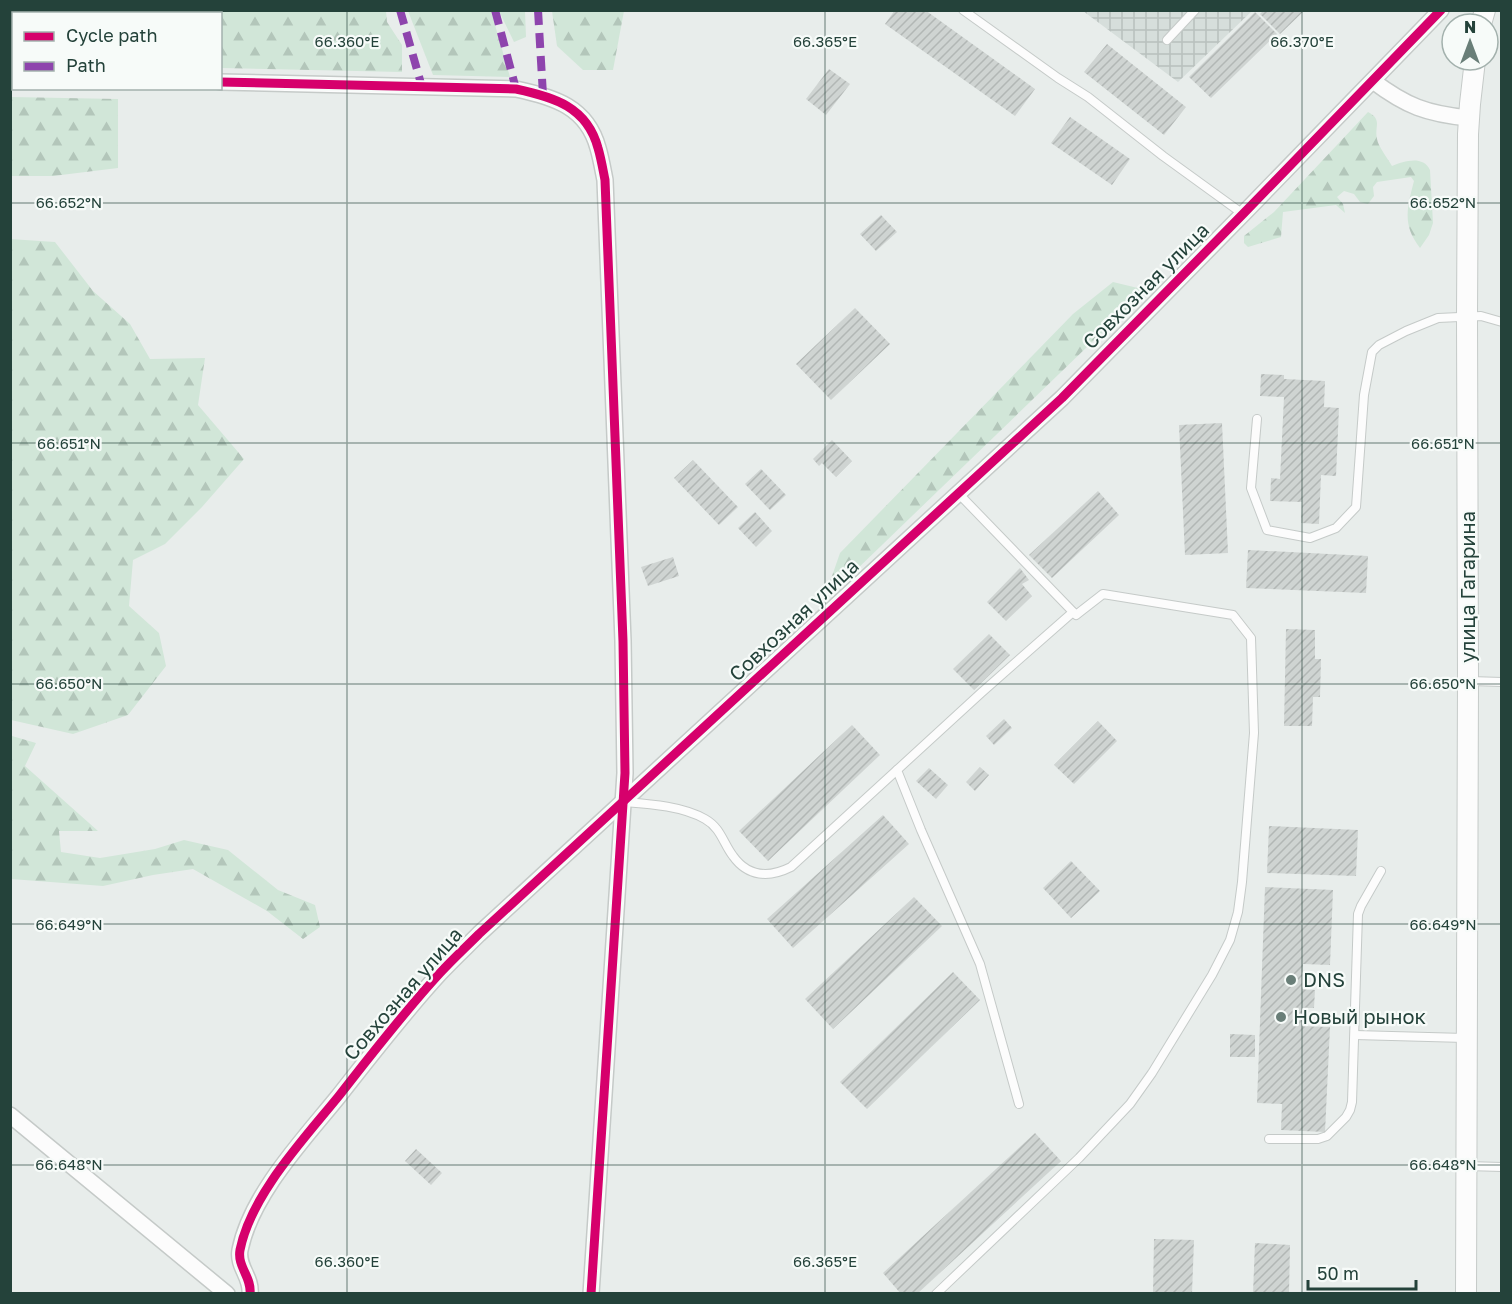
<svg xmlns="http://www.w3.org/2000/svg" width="1512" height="1304" viewBox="0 0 1512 1304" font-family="'Golos Text',sans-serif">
  <defs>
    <pattern id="industrial-grid" width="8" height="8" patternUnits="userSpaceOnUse" patternTransform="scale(1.5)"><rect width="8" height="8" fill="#d6dedb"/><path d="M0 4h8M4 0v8" fill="none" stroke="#b8c0bd"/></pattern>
    <pattern id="forest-firs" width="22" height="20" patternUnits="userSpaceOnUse" patternTransform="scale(1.5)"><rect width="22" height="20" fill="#d1e6d8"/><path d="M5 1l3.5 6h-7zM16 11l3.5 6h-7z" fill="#b3c6ba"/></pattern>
    <pattern id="building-hatch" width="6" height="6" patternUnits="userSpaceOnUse" patternTransform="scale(1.5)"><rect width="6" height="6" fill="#cfd4d2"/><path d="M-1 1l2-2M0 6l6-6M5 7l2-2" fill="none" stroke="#b2b7b5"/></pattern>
  </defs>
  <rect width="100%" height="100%" fill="#e8edeb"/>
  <path fill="url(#industrial-grid)" d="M1083,11H1252L1178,82Z"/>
  <g fill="url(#forest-firs)">
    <path d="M11,10L386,11L387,22L402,45V72L221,68L220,14H14L13,64H11Z"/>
    <path d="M408,11H491L510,77L433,75Z"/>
    <path d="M499,11H525L526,37L514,42Z"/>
    <path d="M552,11H624L613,70H583L557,46Z"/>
    <path d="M11,97L118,99V168L53,176H11Z"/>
    <path d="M1368,112C1383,120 1374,126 1377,139C1378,146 1388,159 1392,166C1404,161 1423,155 1430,170L1433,223L1429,235L1420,248C1402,225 1407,208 1414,181L1411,177L1377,182L1373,187L1374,196L1368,204L1360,202L1354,194L1344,191L1337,197L1343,204L1345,213L1336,205L1283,212L1281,237L1248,247L1244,243V236L1274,212Z"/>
    <path d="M10,239L55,242L93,291L130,324L150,359L205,358L198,405L244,459L202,507L165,544L133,560L129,606L159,633L166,666L128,715L73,734L11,720Z"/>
    <path d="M1113,282L1146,290L823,602L840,553L1073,314Z"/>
    <path d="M11,731L12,736L36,743L25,766L98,831H59L61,852L100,858L155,849L184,840L228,850L278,890L315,905L320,927L303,939L267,911L193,869L153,875L103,886L11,879Z"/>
  </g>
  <g fill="url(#building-hatch)">
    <path d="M895,10H925L1035,89L1015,116L885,24Z"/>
    <path d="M1264,10H1305L1280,34L1260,14Z"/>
    <path d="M1255,12L1277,34L1211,98L1189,77Z"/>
    <path d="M1107,44L1186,107L1164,135L1084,72Z"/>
    <path d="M829,69L850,84L826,115L806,99Z"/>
    <path d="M1070,117L1130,159L1112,185L1051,143Z"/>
    <path d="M881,215L897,232L876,251L860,234Z"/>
    <path d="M855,308L890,344L831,400L796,364Z"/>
    <path d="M1261,374L1284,375V379L1325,381L1324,407L1339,408L1336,476L1321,475L1319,524L1301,523L1302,502L1270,501L1271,478L1280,479L1284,397L1260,396Z"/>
    <path d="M1222,423L1228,553L1185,555L1179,425Z"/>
    <path d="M832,440L852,461L836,477L822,463L819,466L813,459Z"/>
    <path d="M693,460L738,507L719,525L674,478Z"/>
    <path d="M761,469L786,495L770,510L745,484Z"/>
    <path d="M1098,491L1119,515L1052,578L1029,555Z"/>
    <path d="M755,512L772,531L756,547L738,528Z"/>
    <path d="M1248,550L1368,556L1366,593L1246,588Z"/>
    <path d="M673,557L679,576L648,586L641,567Z"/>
    <path d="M1020,568L1029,580L1022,584L1032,596L1006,621L987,602Z"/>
    <path d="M1286,629L1315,630V659H1321L1320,697H1313L1312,726H1284Z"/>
    <path d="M989,634L1010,655L974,690L953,669Z"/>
    <path d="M1004,719L1012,728L994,745L986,736Z"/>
    <path d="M1098,721L1117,741L1074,784L1054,765Z"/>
    <path d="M852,725L880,755L768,861L739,831Z"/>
    <path d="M980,767L989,775L975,791L966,782Z"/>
    <path d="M929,768L948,785L936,799L916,781Z"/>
    <path d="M883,815L909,844L793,948L767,919Z"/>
    <path d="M1269,826L1358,830L1356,876L1267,873Z"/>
    <path d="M1071,861L1100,891L1071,918L1043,888Z"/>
    <path d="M1265,887L1333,890L1330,965L1303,964L1302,989L1315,990L1314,1008H1303L1302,1026L1330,1027L1325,1132L1281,1130L1282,1104L1257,1103Z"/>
    <path d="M914,897L942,926L833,1029L805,999Z"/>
    <path d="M953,972L980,1000L867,1109L840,1082Z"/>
    <path d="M1230,1034L1255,1035V1057H1230Z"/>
    <path d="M1035,1133L1061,1161L917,1294H901L883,1273Z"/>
    <path d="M416,1149L442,1173L431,1185L405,1161Z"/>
    <path d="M1154,1239L1194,1240L1192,1294H1153Z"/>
    <path d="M1255,1243L1290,1245L1289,1294H1253Z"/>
  </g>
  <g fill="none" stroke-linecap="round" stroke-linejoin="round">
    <g stroke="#c5cac8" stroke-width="10">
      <g id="service">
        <path d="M963,10L1058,78L1088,97L1163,156L1243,214"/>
        <path d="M1167,40L1195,10"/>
        <path d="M1257,419L1251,488L1267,530L1310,538L1336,528L1356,507L1364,395L1372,352L1379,345L1406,331L1438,318L1481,316L1502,322"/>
        <path d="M1470,681L1502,682"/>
        <path d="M624,802C650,804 682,806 705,819C721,828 723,843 733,856C748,877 769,878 791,867L897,770"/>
        <path d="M1355,1035L1465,1038"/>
        <path d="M1019,1104L980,964L921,830L897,770L981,693L1073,612"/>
        <path d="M1269,1139H1318L1327,1136L1346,1117L1350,1110L1352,1102L1358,914L1361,906L1381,871"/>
        <path d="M1467,1166L1502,1167"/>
        <path d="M936,1294L1079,1158L1130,1104L1152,1073L1212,975L1230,940L1238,912L1242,882L1254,733L1251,638L1233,615L1103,594L1076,615L958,493"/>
      </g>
    </g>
    <g stroke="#c5cac8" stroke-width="18">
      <g id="minor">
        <path d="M10,78H14"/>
        <path d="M1373,81C1406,106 1427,114 1469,118"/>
        <path d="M220,82L516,89C554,97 587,107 598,148C601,158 603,170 605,180L623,641L625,773L591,1294"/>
        <path d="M10,1115L227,1294"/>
        <path d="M250,1294C252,1277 237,1267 240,1250C251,1195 303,1140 338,1097C371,1055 404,1012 440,973C453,959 466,947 479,934L1062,398L1243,214L1441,10"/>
      </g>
    </g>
    <g stroke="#c5cac8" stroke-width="22">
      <g id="tertiary">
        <path d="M1481,24L1485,10"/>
        <path d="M1466,1294L1468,681L1467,316L1468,134L1470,104L1475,60"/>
      </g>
    </g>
    <use href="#service" stroke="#fcfcfc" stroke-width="8"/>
    <use href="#minor" stroke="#fcfcfc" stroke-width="15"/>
    <use href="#tertiary" stroke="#fcfcfc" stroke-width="20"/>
    <g stroke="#8e44ad" stroke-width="8" stroke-dasharray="15 8" stroke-linecap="butt">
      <path d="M400,10L422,87"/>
      <path d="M495,10L516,89"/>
      <path d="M538,10L543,95"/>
    </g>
    <g stroke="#f7fbf9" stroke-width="13">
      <g id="cycleway">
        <path d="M220,82L516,89C554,97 587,107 598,148C601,158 603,170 605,180L623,641L625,773L591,1294"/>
        <path d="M250,1294C252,1277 237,1267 240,1250C251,1195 303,1140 338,1097C371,1055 404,1012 440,973C453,959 466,947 479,934L1062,398L1243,214L1441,10"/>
      </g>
    </g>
    <use href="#cycleway" stroke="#d6006c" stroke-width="9"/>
  </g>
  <path fill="none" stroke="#24423a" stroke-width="1.5" stroke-opacity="0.45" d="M347,10V1294M825,10V1294M1302,10V1294M10,203H1502M10,443H1502M10,684H1502M10,924H1502M10,1165H1502"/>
  <g fill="#697e78" stroke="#f7fbf9" stroke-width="2">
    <circle cx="1291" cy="980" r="6"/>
    <circle cx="1281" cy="1017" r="6"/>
  </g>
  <g text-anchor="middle" stroke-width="4.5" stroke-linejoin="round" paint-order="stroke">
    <g font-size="20" fill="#24423a" stroke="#f7fbf9">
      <text transform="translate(1146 286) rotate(-45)" y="7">Совхозная улица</text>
      <text transform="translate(1468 587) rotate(-90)" y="7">улица Гагарина</text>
      <text transform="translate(794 620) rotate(-43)" y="7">Совхозная улица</text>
      <text transform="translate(403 994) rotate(-49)" y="7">Совхозная улица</text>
    </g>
    <g font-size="20" fill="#24423a" stroke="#f7fbf9" text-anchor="start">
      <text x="1303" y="987">DNS</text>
      <text x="1293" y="1024">Новый рынок</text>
    </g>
  </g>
  <g font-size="15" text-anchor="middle" fill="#24423a" stroke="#f7fbf9" stroke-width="4.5" stroke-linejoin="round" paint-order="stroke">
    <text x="347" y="47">66.360°E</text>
    <text x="825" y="47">66.365°E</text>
    <text x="1302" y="47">66.370°E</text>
    <text x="69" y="208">66.652°N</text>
    <text x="1443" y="208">66.652°N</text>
    <text x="69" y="449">66.651°N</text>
    <text x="1443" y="449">66.651°N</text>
    <text x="69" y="689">66.650°N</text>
    <text x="1443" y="689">66.650°N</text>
    <text x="69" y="930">66.649°N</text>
    <text x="1443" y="930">66.649°N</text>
    <text x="69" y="1170">66.648°N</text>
    <text x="1443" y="1170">66.648°N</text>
    <text x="347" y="1267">66.360°E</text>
    <text x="825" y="1267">66.365°E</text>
  </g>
  <rect width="1512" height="1304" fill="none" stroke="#24423a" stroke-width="24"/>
  <rect x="12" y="12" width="210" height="78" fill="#f7fbf9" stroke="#a3b1ad" stroke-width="1.5"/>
  <rect x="24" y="32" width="30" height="9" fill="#d6006c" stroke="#a3b1ad" stroke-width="1.5"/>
  <text x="66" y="42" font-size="18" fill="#24423a">Cycle path</text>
  <rect x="24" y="62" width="30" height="9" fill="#8e44ad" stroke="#a3b1ad" stroke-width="1.5"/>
  <text x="66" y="72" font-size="18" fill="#24423a">Path</text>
  <g transform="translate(1470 42)"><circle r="28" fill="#f7fbf9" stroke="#a3b1ad" stroke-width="1.5"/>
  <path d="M0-4.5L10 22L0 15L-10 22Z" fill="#697e78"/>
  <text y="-9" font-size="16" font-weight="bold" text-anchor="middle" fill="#24423a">N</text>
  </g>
  <path d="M1308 1280v9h108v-9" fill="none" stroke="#24423a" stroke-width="3"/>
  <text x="1317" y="1280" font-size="18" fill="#24423a" stroke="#f7fbf9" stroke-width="4.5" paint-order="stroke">50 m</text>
</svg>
